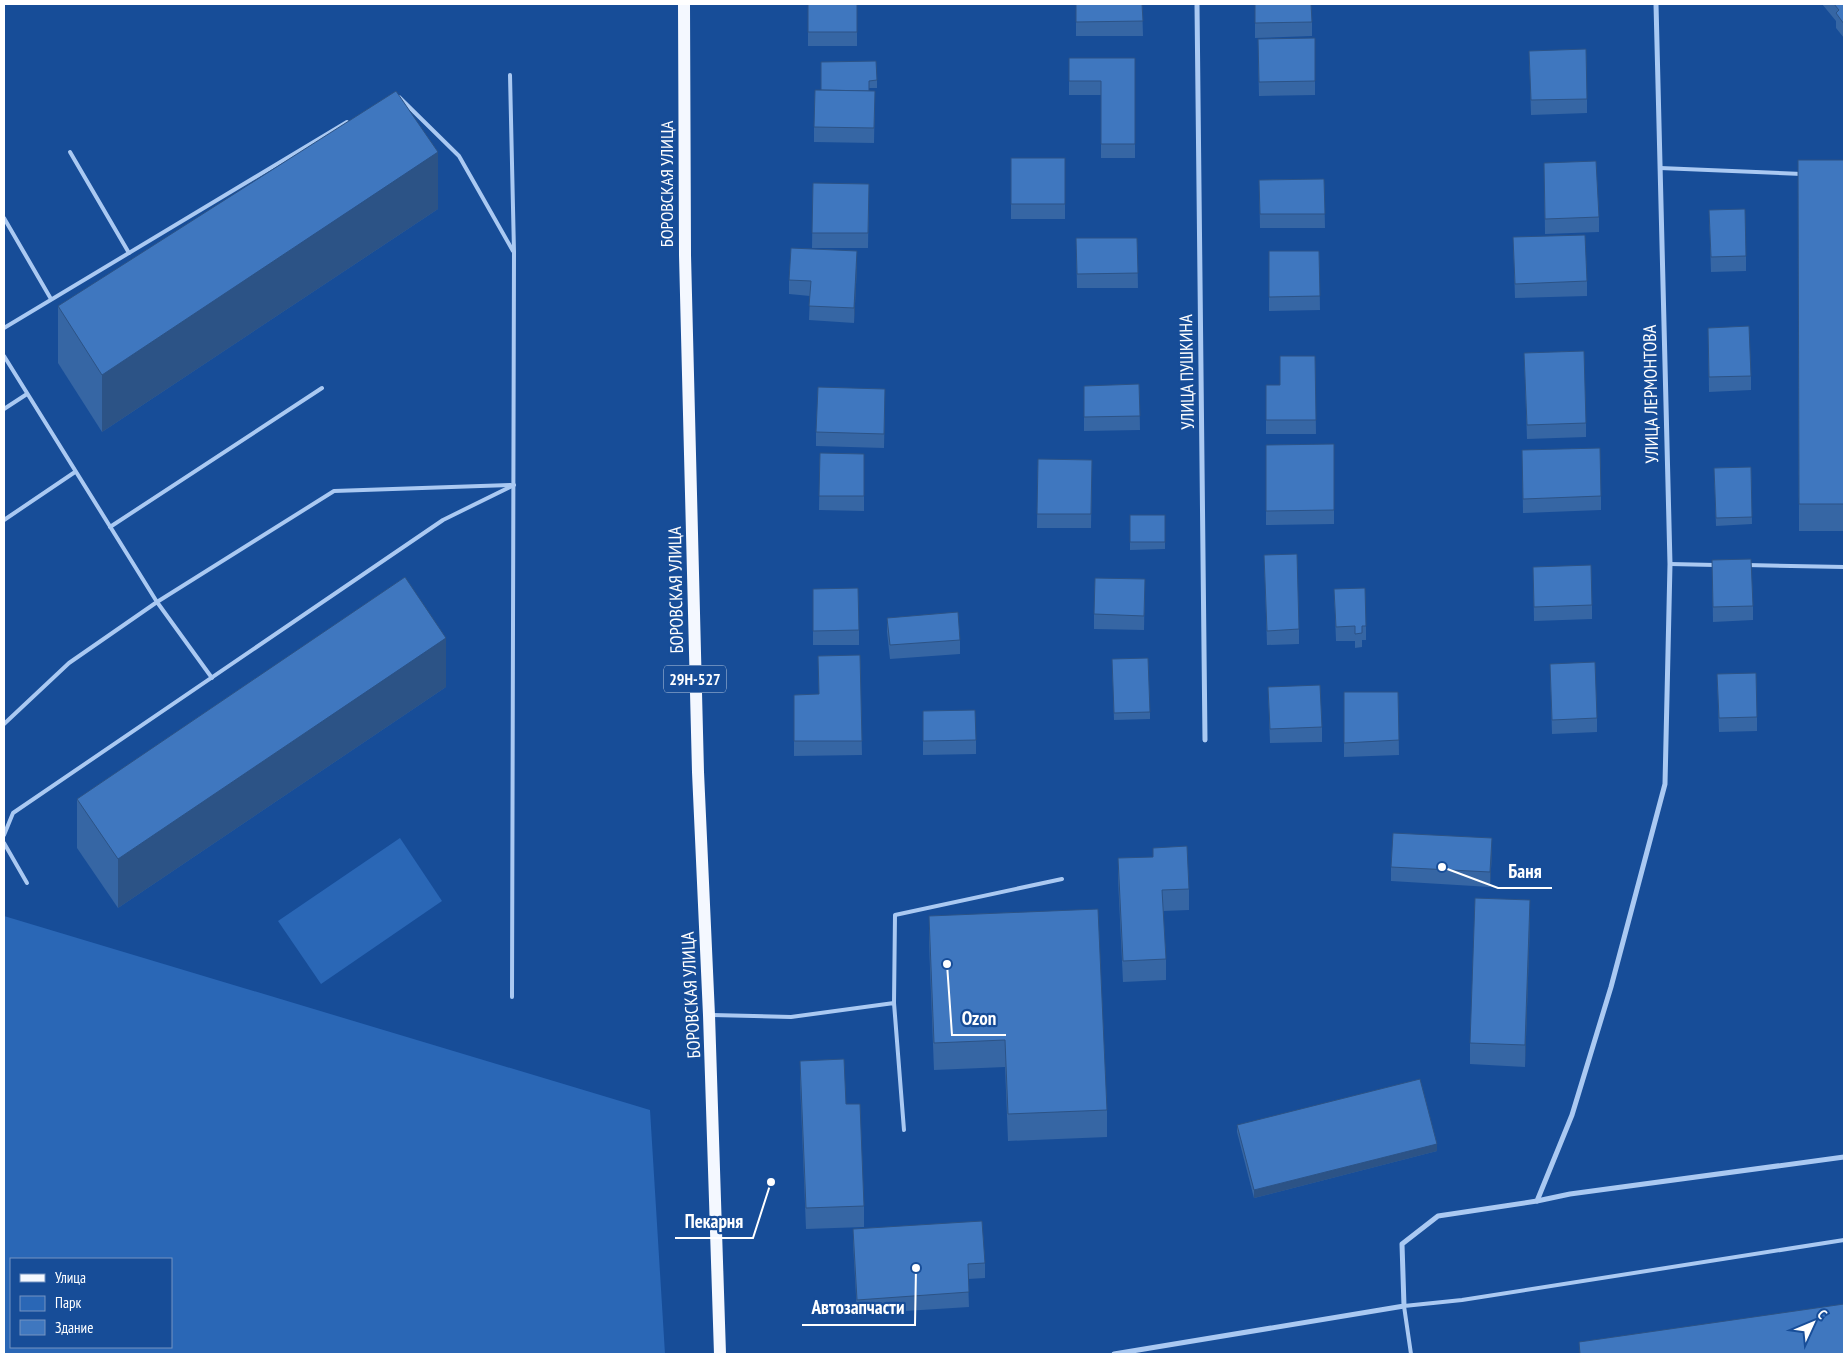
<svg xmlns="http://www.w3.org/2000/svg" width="1848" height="1358" viewBox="0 0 1848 1358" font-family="'PT Sans Narrow',sans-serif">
  <rect width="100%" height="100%" fill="#174d98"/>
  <g fill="#2a67b6" fill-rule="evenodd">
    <path d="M400,838L442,901L321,984L278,921Z"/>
    <path d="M4,916L650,1110L665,1354H4ZM11,1259H171V1347H11Z"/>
  </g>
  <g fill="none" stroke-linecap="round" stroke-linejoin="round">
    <g stroke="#aac9f2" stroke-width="4">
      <path d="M510,75L514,252L512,997"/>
      <path d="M399,97L459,156L513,251"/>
      <path d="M70,152L129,253"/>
      <path d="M1660,168L1802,174"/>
      <path d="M4,218L51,299"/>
      <path d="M4,328L347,122"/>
      <path d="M4,356L157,602L69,663L4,724"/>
      <path d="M4,409L27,394"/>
      <path d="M4,520L75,472"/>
      <path d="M110,527L322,388"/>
      <path d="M1670,564L1715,565"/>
      <path d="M1747,565L1844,567"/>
      <path d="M212,678L157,602L334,491L511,485"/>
      <path d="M4,835L13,813L443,520L514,485"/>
      <path d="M4,843L27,883"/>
      <path d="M894,1003L895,915L1062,879"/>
      <path d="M712,1015L791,1017L894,1003L904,1130"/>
      <path d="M1411,1354L1404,1306L1462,1300L1844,1240"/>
    </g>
    <g stroke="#aac9f2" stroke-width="5">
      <path d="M1197,4L1205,740"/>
      <path d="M1537,1201L1570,1194L1844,1157"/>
      <path d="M1114,1354L1404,1306L1402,1244L1438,1216L1537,1201L1572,1115L1611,987L1665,784L1670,564L1656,4"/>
    </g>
    <path stroke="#f4f8ff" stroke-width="12" d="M684,4L685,255L698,772L709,1015L720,1354"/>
  </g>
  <g fill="#3666a4">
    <rect x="808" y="4" width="49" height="42"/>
    <path d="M1076,4H1142L1143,36H1076Z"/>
    <path d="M1255,4L1312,22V36L1255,38Z"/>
    <path d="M1822,4H1844V38L1836,28V21Z"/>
    <path d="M1315,38V95L1259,96L1258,54Z"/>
    <path d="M1529,51L1587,99V113L1531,115Z"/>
    <path d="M1069,58H1135V158H1101V95H1069Z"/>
    <path d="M821,62L877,80V88H869V91H875L874,143L814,142V127L821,90Z"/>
    <rect x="1011" y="158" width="54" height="61"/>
    <path d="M1798,160H1844V531H1799Z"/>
    <path d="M1544,163L1599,217V232L1545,234Z"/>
    <path d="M1324,179L1325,228H1260L1259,180Z"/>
    <path d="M813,183L869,184L868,248H812Z"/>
    <path d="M438,209L102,432L58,363V306Z"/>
    <path d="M1709,210L1746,256V271L1711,272Z"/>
    <path d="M1513,237L1587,281V296L1515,298Z"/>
    <path d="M1076,238H1137L1138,288H1077Z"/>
    <path d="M1269,251H1319L1320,310L1269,311Z"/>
    <path d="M857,266L854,323L809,320L810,296L789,294V280Z"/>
    <path d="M1708,328L1751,376V390L1709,392Z"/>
    <path d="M1524,353L1586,423V437L1527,439Z"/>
    <path d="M1315,356L1316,434H1266V385H1280Z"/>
    <path d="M1139,384L1140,430L1084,431V386Z"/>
    <path d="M885,403L884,448L816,446V432Z"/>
    <path d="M1334,444V524L1266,525V445Z"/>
    <path d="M1522,450L1601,496V510L1523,513Z"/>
    <path d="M820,453L864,454V511L819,510Z"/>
    <path d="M1038,459L1092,460L1091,528H1037Z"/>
    <path d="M1751,467L1752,524L1716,526L1714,468Z"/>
    <path d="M1130,515H1165V549L1130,550Z"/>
    <path d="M1264,555L1299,629V644L1267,645Z"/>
    <path d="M1712,560L1753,606V620L1713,622Z"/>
    <path d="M1533,567L1592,605V619L1534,621Z"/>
    <path d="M1145,579L1144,630L1094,629V614Z"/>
    <path d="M813,589L859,630V645H813Z"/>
    <path d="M1334,589L1366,626V640H1362V647L1355,648V641H1336Z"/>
    <path d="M887,618L960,640V654L890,659L887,632Z"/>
    <path d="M860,655L862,755L794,756V695L819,694L818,656Z"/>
    <path d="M1112,659L1150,712V719L1114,720Z"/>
    <path d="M1550,664L1597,718V732L1552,734Z"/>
    <path d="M1717,674L1757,717V731L1719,732Z"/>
    <path d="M446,687L118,908L77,848V799Z"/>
    <path d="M1268,687L1322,727V742L1270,743Z"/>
    <path d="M1344,692H1398L1399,755L1344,757Z"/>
    <path d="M923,711L976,740V754L923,755Z"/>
    <path d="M1492,852L1490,887L1391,881V867Z"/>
    <path d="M1118,858L1189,889V910L1163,911L1166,959V980L1123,982L1118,879Z"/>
    <path d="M929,916L1107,1110V1137L1008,1141L1005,1067L934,1070L929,943Z"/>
    <path d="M1530,921L1525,1067L1470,1064V1043Z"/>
    <path d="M800,1061L846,1104L864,1206V1227L806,1229L800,1082Z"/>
    <path d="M1237,1125L1437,1151L1254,1198L1237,1132Z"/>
    <path d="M853,1229L985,1263V1278L968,1279L969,1307L857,1314L853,1243Z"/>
  </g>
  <g fill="#2c5386">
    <path d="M438,152V209L102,432V375Z"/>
    <path d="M857,251V266L854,323V308Z"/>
    <path d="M885,389V403L884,448V434Z"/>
    <path d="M446,638V687L118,908V859Z"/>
    <path d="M1492,838V852L1490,887V872Z"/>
    <path d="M1530,900V921L1525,1067V1045Z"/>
    <path d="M1437,1144V1151L1254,1198V1190Z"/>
  </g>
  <g fill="#3f77bf" stroke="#2c5386">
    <rect x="808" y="4" width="49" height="28"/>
    <path d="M1076,4H1142L1143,21L1076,22Z"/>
    <path d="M1255,4H1311L1312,22L1255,23Z"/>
    <path d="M1834,4H1844V24L1836,13L1839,10Z"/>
    <path d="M1315,38V81L1259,82L1258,39Z"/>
    <path d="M1586,49L1587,99L1531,100L1529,51Z"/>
    <path d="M1069,58H1135V144H1101V81H1069Z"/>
    <path d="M876,61L877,80L869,81V91L821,90V62Z"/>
    <path d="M815,90L875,91L874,128L814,127Z"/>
    <path d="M396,91L438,152L102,375L58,306Z"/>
    <rect x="1011" y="158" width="54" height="46"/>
    <path d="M1798,160H1844V504H1799Z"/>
    <path d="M1596,161L1599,217L1545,219L1544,163Z"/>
    <path d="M1324,179L1325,214H1260L1259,180Z"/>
    <path d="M813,183L869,184L868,233H812Z"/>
    <path d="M1745,209L1746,256L1711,257L1709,210Z"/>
    <path d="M1585,235L1587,281L1515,284L1513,237Z"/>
    <path d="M1076,238H1137L1138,273L1077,274Z"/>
    <path d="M791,248L857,251L854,308L809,306L811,281L789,280Z"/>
    <path d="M1269,251H1319L1320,296L1269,297Z"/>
    <path d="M1749,326L1751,376L1709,377L1708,328Z"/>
    <path d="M1584,351L1586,423L1527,425L1524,353Z"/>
    <path d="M1280,356H1315L1316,420H1266V385H1280Z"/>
    <path d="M1139,384L1140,416L1084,417V386Z"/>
    <path d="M818,387L885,389L884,434L816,432Z"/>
    <path d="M1334,444V510L1266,511V445Z"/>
    <path d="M1600,448L1601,496L1523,499L1522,450Z"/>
    <path d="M820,453L864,454V496H819Z"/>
    <path d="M1038,459L1092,460L1091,514H1037Z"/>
    <path d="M1751,467L1752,517L1716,518L1714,468Z"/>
    <rect x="1130" y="515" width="35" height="27"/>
    <path d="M1297,554L1299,629L1267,631L1264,555Z"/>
    <path d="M1751,559L1753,606L1713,607L1712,560Z"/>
    <path d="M1591,565L1592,605L1534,607L1533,567Z"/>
    <path d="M405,577L446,638L118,859L77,799Z"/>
    <path d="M1095,578L1145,579L1144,616L1094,614Z"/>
    <path d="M858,588L859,630L813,631V589Z"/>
    <path d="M1365,588L1366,626H1362V633L1355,634V626L1336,627L1334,589Z"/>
    <path d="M958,612L960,640L890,645L887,618Z"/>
    <path d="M860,655L862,741H794V695L819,694L818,656Z"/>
    <path d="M1148,658L1150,712L1114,713L1112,659Z"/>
    <path d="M1595,662L1597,718L1552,720L1550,664Z"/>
    <path d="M1756,673L1757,717L1719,718L1717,674Z"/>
    <path d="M1320,685L1322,727L1270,729L1268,687Z"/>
    <path d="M1344,692H1398L1399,740L1344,743Z"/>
    <path d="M975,710L976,740L923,741V711Z"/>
    <path d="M1393,833L1492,838L1490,872L1391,867Z"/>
    <path d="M1187,846L1189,889L1162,890L1166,959L1123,961L1118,858L1153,857V848Z"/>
    <path d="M1475,898L1530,900L1525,1045L1470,1043Z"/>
    <path d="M1098,909L1107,1110L1008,1114L1005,1040L934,1043L929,916Z"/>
    <path d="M844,1059L846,1104H860L864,1206L806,1208L800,1061Z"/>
    <path d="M1420,1079L1437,1144L1254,1190L1237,1125Z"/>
    <path d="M982,1221L985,1263L968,1264L969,1292L857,1300L853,1229Z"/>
    <path d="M1844,1304V1354H1580L1579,1342Z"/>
  </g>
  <g text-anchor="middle" stroke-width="4.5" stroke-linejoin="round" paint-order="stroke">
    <rect fill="#174d98" stroke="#b9cae0" stroke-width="1" x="664" y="665.5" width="62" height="27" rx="4"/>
    <g font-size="16" font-weight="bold" fill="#fff">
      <text x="695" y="685">29Н-527</text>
    </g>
    <g font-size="18" fill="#fff" stroke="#174d98">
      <text transform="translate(667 184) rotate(-90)" y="6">БОРОВСКАЯ УЛИЦА</text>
      <text transform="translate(1187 372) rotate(-91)" y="6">УЛИЦА ПУШКИНА</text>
      <text transform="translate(1651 394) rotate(-91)" y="6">УЛИЦА ЛЕРМОНТОВА</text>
      <text transform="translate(676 590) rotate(-91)" y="6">БОРОВСКАЯ УЛИЦА</text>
      <text transform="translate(691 995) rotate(-93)" y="6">БОРОВСКАЯ УЛИЦА</text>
    </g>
  </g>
  <path fill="none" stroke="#fff" stroke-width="2" d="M1442 867L1498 888H1552M947 964L952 1035H1006M771 1182L753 1238H675M916 1268L915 1325H802"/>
  <g fill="#fff" stroke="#174d98" stroke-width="2">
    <circle cx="1442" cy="867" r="5"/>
    <circle cx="947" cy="964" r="5"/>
    <circle cx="771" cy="1182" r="5"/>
    <circle cx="916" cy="1268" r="5"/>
  </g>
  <g font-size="19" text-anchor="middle" font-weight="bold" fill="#fff" stroke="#174d98" stroke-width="4.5" stroke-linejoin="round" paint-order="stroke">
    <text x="1525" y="878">Баня</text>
    <text x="979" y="1025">Ozon</text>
    <text x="714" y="1228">Пекарня</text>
    <text x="858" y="1314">Автозапчасти</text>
  </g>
  <rect width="1848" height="1358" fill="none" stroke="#ffffff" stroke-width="10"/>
  <rect x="10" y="1258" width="162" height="90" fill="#174d98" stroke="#7494c1"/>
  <rect x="20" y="1274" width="25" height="8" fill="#f4f8ff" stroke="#7494c1"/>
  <text x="55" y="1283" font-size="15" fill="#ffffff">Улица</text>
  <rect x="20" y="1296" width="25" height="15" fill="#2a67b6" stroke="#7494c1"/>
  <text x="55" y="1308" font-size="15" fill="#ffffff">Парк</text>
  <rect x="20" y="1320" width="25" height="15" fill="#3f77bf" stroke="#7494c1"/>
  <text x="55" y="1333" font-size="15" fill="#ffffff">Здание</text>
  <g transform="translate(1813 1323) rotate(46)" stroke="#174d98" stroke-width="4" paint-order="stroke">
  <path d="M0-4L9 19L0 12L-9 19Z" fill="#ffffff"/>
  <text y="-8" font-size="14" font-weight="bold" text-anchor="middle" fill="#ffffff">С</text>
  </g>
</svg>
